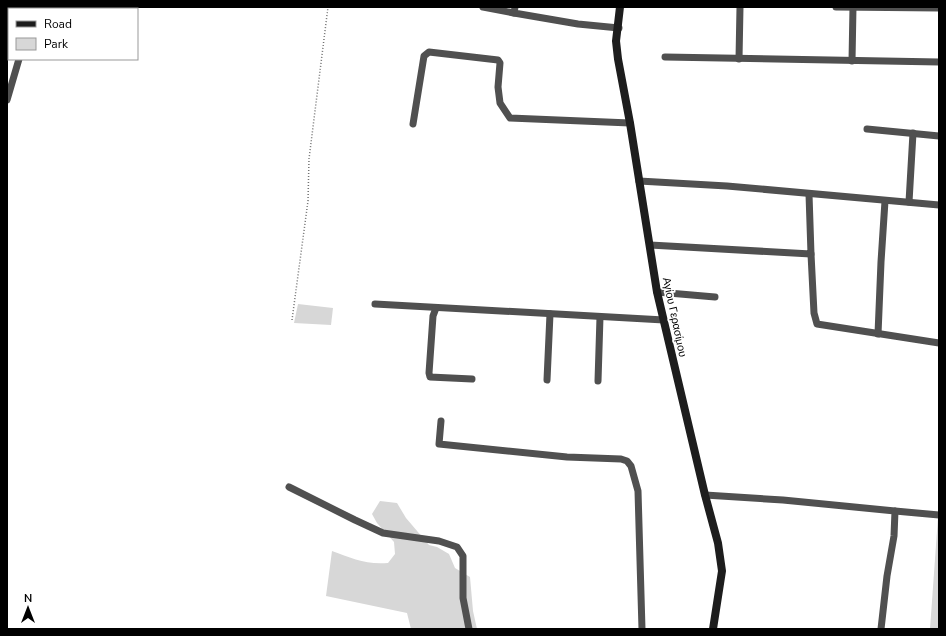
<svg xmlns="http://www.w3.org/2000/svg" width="946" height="636" viewBox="0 0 946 636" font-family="'Nunito Sans',sans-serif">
  <rect width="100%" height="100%" fill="#fff"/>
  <g fill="#d7d7d7">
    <path d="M298,304L333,308L331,325L294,323Z"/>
    <path d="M380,501L397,503L406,518L429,545L437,547L449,554L455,568L470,577L473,611L477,629H411L407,613L326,596L332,551C351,558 366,565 388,563L395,554L394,542L377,523L372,514Z"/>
    <path d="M938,517H939V629H930Z"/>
  </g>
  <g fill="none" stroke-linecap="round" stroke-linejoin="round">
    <path stroke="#727272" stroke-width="1.5" stroke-dasharray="1 2" stroke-linecap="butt" d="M292,320L308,201L309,159L328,7"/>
    <g stroke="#505050" stroke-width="7">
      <path d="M483,7L514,13"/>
      <path d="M515,7L514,13L578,24L619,28"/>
      <path d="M836,7L939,8"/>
      <path d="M33,9L34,7"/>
      <path d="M665,57L939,62"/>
      <path d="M739,59L740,7"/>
      <path d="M852,61L853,7"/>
      <path d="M7,100L19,59"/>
      <path d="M413,124L424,56L429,52L498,60L500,63L498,87L500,103L510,118L630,123"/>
      <path d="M867,129L939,136"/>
      <path d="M639,181L727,186L939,205"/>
      <path d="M909,202L913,133"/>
      <path d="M650,245L811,254L809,194"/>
      <path d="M811,254L814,313L817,324L939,343"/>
      <path d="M657,292L715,297"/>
      <path d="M375,304L664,320"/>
      <path d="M436,308L433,316L429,373L430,377L472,379"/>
      <path d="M878,334L881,262L885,201"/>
      <path d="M547,380L550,314"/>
      <path d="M598,381L600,317"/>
      <path d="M441,421L439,444L567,457L621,459L627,461L631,466L638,491L642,629"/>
      <path d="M289,487L355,520L383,533L439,541L457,547L463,556V598L469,629"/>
      <path d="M705,495L783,500L895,511L894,536L887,576L881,629"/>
      <path d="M895,511L939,515"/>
    </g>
    <path stroke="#1d1d1d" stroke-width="8" d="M620,7L616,41L618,59L630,123L657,292L705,495L718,543L722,571L713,629"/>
  </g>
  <g text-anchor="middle" stroke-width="3.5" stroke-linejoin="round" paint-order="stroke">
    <g font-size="11" fill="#000" stroke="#fff">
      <text transform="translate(675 317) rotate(78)" y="4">Αγίου Γερασίμου</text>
    </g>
  </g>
  <rect width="946" height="636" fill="none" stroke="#000000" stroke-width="16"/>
  <rect x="8" y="8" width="130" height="52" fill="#ffffff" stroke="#999999"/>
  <rect x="16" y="21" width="20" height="6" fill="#1d1d1d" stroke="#999999"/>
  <text x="44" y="28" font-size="12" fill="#000000">Road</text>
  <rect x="16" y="38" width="20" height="12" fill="#d7d7d7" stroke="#999999"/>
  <text x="44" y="48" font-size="12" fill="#000000">Park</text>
  <g transform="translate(28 608)" stroke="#ffffff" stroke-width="3" paint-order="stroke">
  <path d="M0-3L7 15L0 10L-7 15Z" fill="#000000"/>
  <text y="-6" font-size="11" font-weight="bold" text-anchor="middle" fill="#000000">N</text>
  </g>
</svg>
